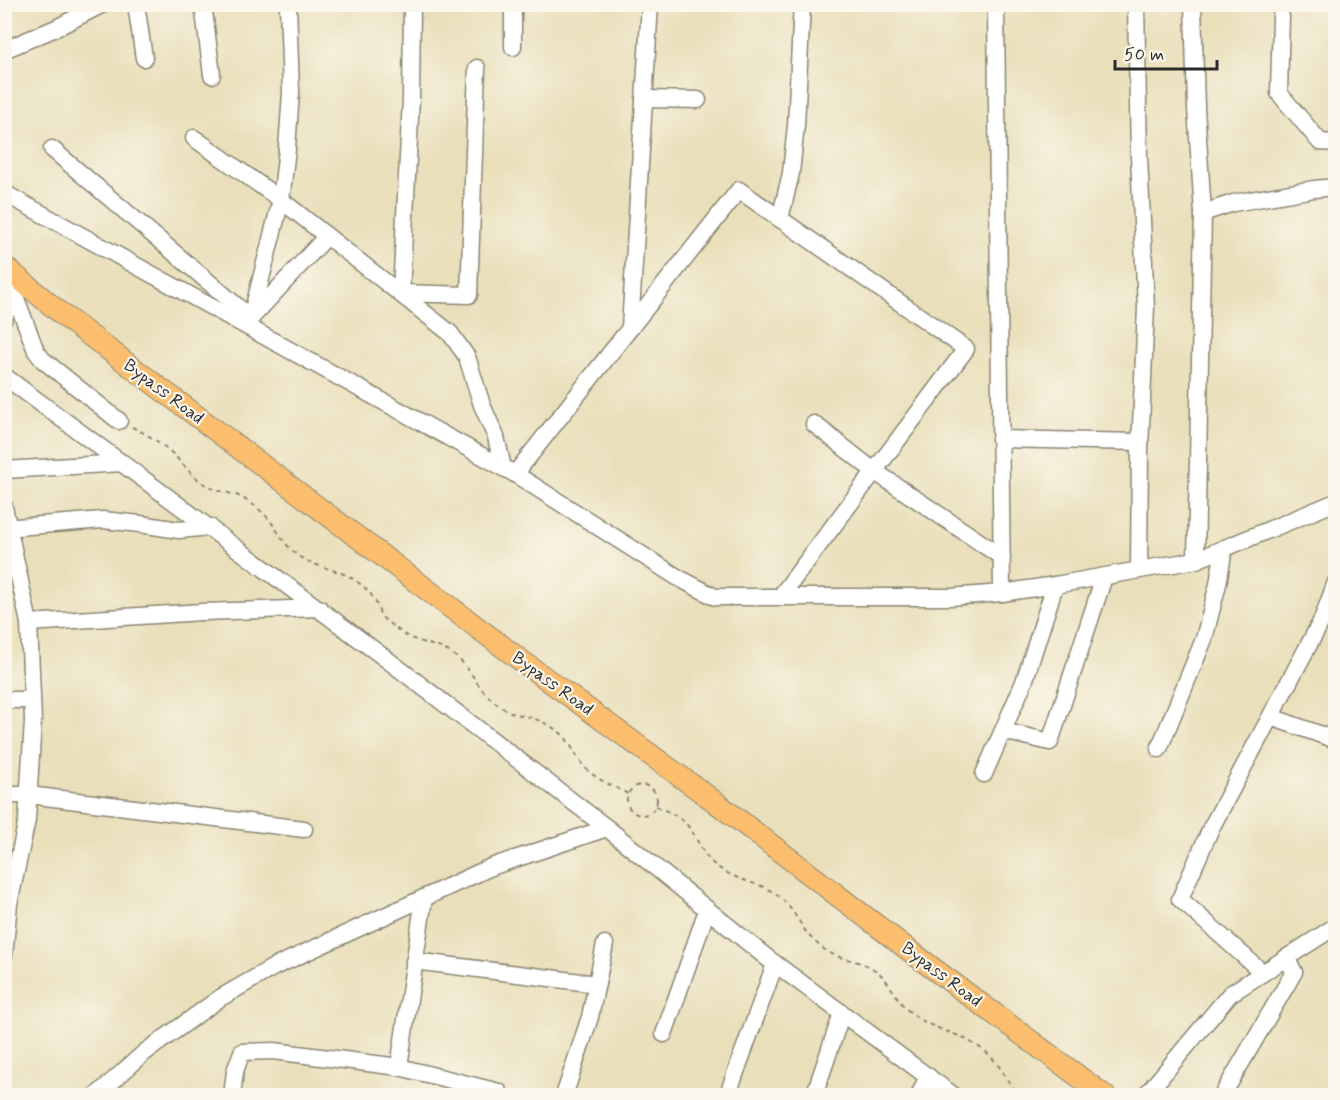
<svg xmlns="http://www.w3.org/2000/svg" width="1340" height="1100" viewBox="0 0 1340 1100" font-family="Mynerve,sans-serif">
  <rect width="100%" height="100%" fill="#fbf7ec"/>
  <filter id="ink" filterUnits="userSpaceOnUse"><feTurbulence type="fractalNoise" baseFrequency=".0167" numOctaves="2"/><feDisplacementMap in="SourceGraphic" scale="12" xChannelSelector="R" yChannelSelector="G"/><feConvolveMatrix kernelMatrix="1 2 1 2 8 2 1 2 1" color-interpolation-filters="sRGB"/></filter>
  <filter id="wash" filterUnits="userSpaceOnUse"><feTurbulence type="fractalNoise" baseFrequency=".008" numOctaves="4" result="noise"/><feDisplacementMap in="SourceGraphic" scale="24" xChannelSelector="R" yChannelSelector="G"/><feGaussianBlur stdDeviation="1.35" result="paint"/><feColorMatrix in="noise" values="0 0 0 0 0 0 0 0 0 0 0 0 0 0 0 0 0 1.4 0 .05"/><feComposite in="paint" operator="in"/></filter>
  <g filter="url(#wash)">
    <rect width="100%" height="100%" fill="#e9dfba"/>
  </g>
  <g filter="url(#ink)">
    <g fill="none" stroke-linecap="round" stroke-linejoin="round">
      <g stroke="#8a8572" stroke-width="19">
        <g id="minor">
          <path d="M136,4L144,58"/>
          <path d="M203,4L212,75"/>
          <path d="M412,4L411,99L401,293L469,295L477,68"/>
          <path d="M513,4V47"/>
          <path d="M996,4L1002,593"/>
          <path d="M1136,4L1139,156L1146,307L1140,449L1139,570"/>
          <path d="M1193,4L1196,108L1203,213L1196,560"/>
          <path d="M1281,16L1279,93L1320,142L1336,143"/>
          <path d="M4,50L56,28L103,4"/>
          <path d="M644,99L698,100"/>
          <path d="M194,138L281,200L450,333L467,357L482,405L496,437L503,468"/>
          <path d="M52,149L251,318L327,236"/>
          <path d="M4,193L515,474L677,577L715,597H950L1002,593L1055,585L1196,560L1336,502"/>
          <path d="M1203,213L1233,203L1314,189L1336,187"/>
          <path d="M780,219L791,173L796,125L802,4"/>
          <path d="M14,293L36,351L43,360L119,421"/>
          <path d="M252,314L281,200L287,149L291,92L288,4"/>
          <path d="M4,318L15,290"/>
          <path d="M630,328L650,4"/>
          <path d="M4,376L389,661L607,828L766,957L954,1096"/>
          <path d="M814,424L874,471L1002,557"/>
          <path d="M1000,439L1140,442"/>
          <path d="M4,470L123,463"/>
          <path d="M515,474L739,190L966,349L780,597"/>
          <path d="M4,507L29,623L33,721L27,820L9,904L4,955"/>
          <path d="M4,528L103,520L140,524L179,530L210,527"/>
          <path d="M29,623L202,612L319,608"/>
          <path d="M4,700H32"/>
          <path d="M1271,717L1336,740"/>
          <path d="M1003,731L1050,742L1104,577"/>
          <path d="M1159,749L1204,639L1218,584L1224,548"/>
          <path d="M984,774L1024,682L1055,585"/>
          <path d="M4,795H29L304,829"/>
          <path d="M414,961L597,984"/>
          <path d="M1263,973L1180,899L1211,828L1322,620L1336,582"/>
          <path d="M664,1034L707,910"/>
          <path d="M399,1067L424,898"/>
          <path d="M729,1091L775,964"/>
          <path d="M96,1096L144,1053L220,998L274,967L491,867L607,828"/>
          <path d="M232,1096L235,1071L242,1052L274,1051L399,1067L499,1092"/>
          <path d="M564,1096L590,1017L605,944"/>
          <path d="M814,1096L842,1013"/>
          <path d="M919,1096L928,1076"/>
          <path d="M1145,1096L1230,994L1336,926"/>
          <path d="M1222,1096L1294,972L1286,958"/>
        </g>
      </g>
      <g stroke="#8a8572" stroke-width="23">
        <path id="major" d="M4,266L64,316L523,662L714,801L927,964L1105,1096"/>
      </g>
      <g stroke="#8a8572" stroke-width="2" stroke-dasharray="4.5 4.5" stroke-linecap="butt">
        <path d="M132,427C147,434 161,443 173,454C184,465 193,477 206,485C216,492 230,492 241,497C248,501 257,507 263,513C277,526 280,541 297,555C314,568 337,568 355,580C364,587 371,592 376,603C378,607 379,612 381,616C386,622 396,628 402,633C417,644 437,643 452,654C470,666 475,684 490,698C496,703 502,708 508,711C514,714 520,715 526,716C536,719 546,723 555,729C569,737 573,752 582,764C592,778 613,786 628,794"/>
        <circle cx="642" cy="800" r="15"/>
        <path d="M656,806C669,812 682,817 690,829C699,841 703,856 716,866C726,873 737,878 749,882C758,885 766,887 774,893C788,902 794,914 803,927C808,936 817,944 825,950C839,960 857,959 872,968C891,979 894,999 910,1012C920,1021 934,1027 946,1031C953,1034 961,1036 967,1040C976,1045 986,1051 993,1059C1003,1070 1009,1084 1020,1096"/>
      </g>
      <use href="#minor" stroke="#fff" stroke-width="16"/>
      <use href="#major" stroke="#fbbe6e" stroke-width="21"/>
    </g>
  </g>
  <g text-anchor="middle" stroke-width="4.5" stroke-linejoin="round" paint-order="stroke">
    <g font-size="18" fill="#2b2b2b" stroke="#fbf7ec">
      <text transform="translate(164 391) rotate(37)" y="6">Bypass Road</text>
      <text transform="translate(553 683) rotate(36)" y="6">Bypass Road</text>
      <text transform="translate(942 974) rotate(37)" y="6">Bypass Road</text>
    </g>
  </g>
  <rect width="1340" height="1100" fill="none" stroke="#fbf7ec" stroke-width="24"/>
  <path d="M1115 60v9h102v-9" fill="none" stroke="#2b2b2b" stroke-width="3"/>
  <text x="1124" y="60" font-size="18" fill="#2b2b2b" stroke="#fbf7ec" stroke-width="4.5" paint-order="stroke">50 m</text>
</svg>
